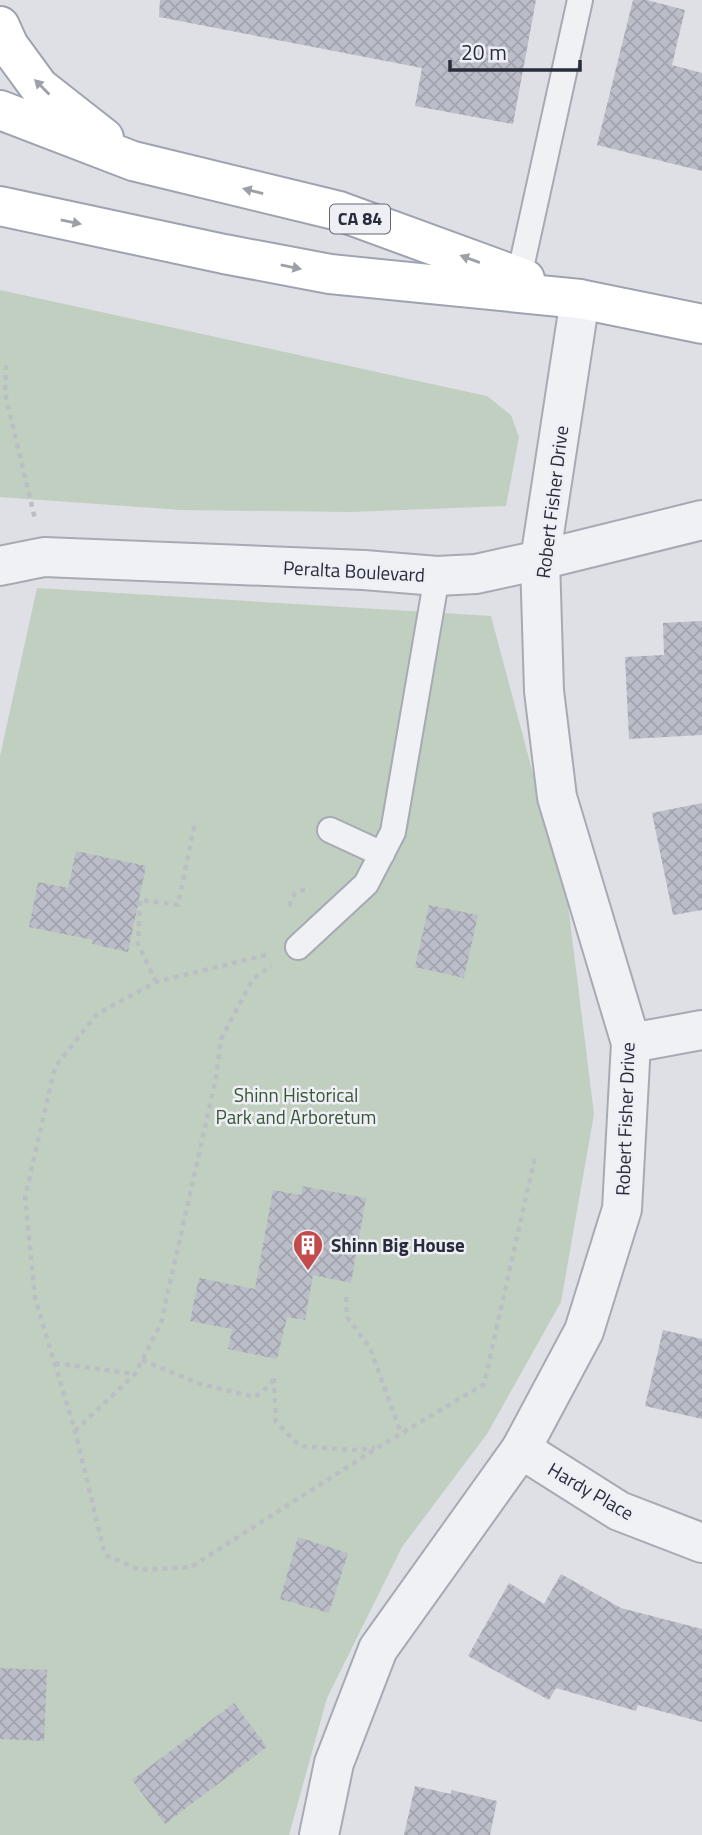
<svg xmlns="http://www.w3.org/2000/svg" width="702" height="1835" viewBox="0 0 702 1835" font-family="'Titillium Web',sans-serif">
  <defs>
    <pattern id="building-cross-hatch" width="8" height="8" patternUnits="userSpaceOnUse" patternTransform="scale(1.75)"><rect width="8" height="8" fill="#bbbec8"/><path d="M0 0l8 8M0 8l8-8" fill="none" stroke="#a1a3ad"/></pattern>
  </defs>
  <rect width="100%" height="100%" fill="#dee0e6"/>
  <g fill="#c1cfc0">
    <path d="M0,290L487,396L511,415L519,437L506,506L351,512L181,510L0,497Z"/>
    <path d="M37,588L491,616L568,905L594,1114L561,1302L487,1434L402,1547L327,1698L289,1835H0V756Z"/>
  </g>
  <g fill="url(#building-cross-hatch)">
    <path d="M160,0H536L513,124L415,106L422,68L159,17Z"/>
    <path d="M633,0H647L685,10L672,65L702,73V171L597,145Z"/>
    <path d="M702,621V735L629,739L625,657L664,655L663,623Z"/>
    <path d="M702,803V910L673,915L652,813Z"/>
    <path d="M76,851L146,866L128,952L92,944L93,940L29,927L38,882L68,888Z"/>
    <path d="M429,905L478,915L464,978L415,967Z"/>
    <path d="M302,1186L366,1198L351,1283L313,1275L305,1320L287,1317L277,1359L228,1349L232,1329L190,1321L199,1278L255,1289L273,1190L301,1195Z"/>
    <path d="M663,1330L702,1339V1419L645,1406Z"/>
    <path d="M298,1537L348,1553L329,1613L280,1599Z"/>
    <path d="M561,1574L621,1608L702,1629V1722L638,1705L636,1711L556,1688L549,1700L468,1656L509,1583L544,1604Z"/>
    <path d="M0,1668L47,1670L44,1741L0,1739Z"/>
    <path d="M234,1703L267,1747L165,1824L132,1780Z"/>
    <path d="M415,1786L451,1794V1790L497,1801L490,1835H404Z"/>
  </g>
  <g fill="none" stroke-linecap="round" stroke-linejoin="round">
    <g stroke="#a7aab3" stroke-width="28">
      <g id="service">
        <path d="M519,277L580,0"/>
        <path d="M330,830L382,854"/>
        <path d="M298,947L366,884L393,832L437,576"/>
      </g>
    </g>
    <g stroke="#a7aab3" stroke-width="42">
      <g id="minor">
        <path d="M0,566L44,557L364,570L437,576L476,574L540,560L702,520"/>
        <path d="M631,1043L702,1030"/>
        <path d="M521,1449L619,1511L702,1543"/>
        <path d="M319,1835L334,1763L378,1649L521,1449L584,1331L622,1209L631,1043L557,797L544,691L540,560L580,299"/>
      </g>
    </g>
    <g stroke="#9ea3b1" stroke-width="42">
      <g id="primary">
        <path d="M0,26L9,46L39,87L104,138"/>
        <path d="M0,110L133,161L339,211L525,279"/>
        <path d="M0,206L224,254L330,274L580,299L702,324"/>
      </g>
    </g>
    <g stroke="#bcbec5" stroke-width="4.5" stroke-dasharray="5 5" stroke-linecap="butt">
      <path d="M6,365L5,393L35,519"/>
      <path d="M289,906L295,893L309,888"/>
      <path d="M266,955L156,982L97,1014L55,1067L25,1197L35,1298L75,1431L105,1555L140,1570L191,1567L377,1448L484,1384L535,1157"/>
      <path d="M156,982L138,944L140,900L178,905L195,822"/>
      <path d="M346,1297L347,1317L370,1348L401,1433"/>
      <path d="M142,1360L200,1384L255,1397L270,1385L274,1378"/>
      <path d="M55,1363L134,1374"/>
      <path d="M274,1378L276,1422L300,1446L353,1450L375,1448"/>
      <path d="M75,1431L135,1374L161,1323L216,1078L221,1039L253,979L271,966"/>
    </g>
    <use href="#service" stroke="#f0f1f5" stroke-width="24"/>
    <use href="#minor" stroke="#f0f1f5" stroke-width="38"/>
    <use href="#primary" stroke="#fff" stroke-width="38"/>
  </g>
  <defs><path id="oneway-solid" d="M-6-.8H1V-3.2L6.5 0L1 3.2V.8H-6Z" transform="scale(1.75)"/></defs>
  <g fill="#9ea0a7">
    <use href="#oneway-solid" transform="translate(42 87) rotate(-135)"/>
    <use href="#oneway-solid" transform="translate(253 191) rotate(-166)"/>
    <use href="#oneway-solid" transform="translate(71 222) rotate(12)"/>
    <use href="#oneway-solid" transform="translate(470 259) rotate(-160)"/>
    <use href="#oneway-solid" transform="translate(291 267) rotate(11)"/>
  </g>
  <defs>
    <g id="building-pin" transform="scale(1.575)"><path d="M0 17L-7.5 6A9.5 9.5 0 1 1 7.5 6Z" fill="#c24c4c" stroke="#edeff4"/><path d="M-4-6H4V6H1V3H-1V6H-4ZM-2.5-4.3h1.7v1.8h-1.7ZM.8-4.3h1.7v1.8H.8ZM-2.5-1h1.7V.8h-1.7ZM.8-1h1.7V.8H.8Z" fill="#fff"/></g>
  </defs>
  <g fill-rule="evenodd">
    <use href="#building-pin" x="308" y="1245"/>
  </g>
  <g text-anchor="middle" stroke-width="5" stroke-linejoin="round" paint-order="stroke">
    <rect fill="#edeff4" stroke="#636672" stroke-width="2" x="330" y="204.5" width="60" height="29" rx="5"/>
    <g font-size="18" font-weight="bold" fill="#282c3b">
      <text x="360" y="225">CA 84</text>
    </g>
    <g font-size="19" fill="#282c3b" stroke="#edeff4">
      <text transform="translate(552 502) rotate(-83)" y="7">Robert Fisher Drive</text>
      <text transform="translate(354 571) rotate(3)" y="7">Peralta Boulevard</text>
      <text transform="translate(625 1119) rotate(-88)" y="7">Robert Fisher Drive</text>
      <text transform="translate(591 1491) rotate(30)" y="7">Hardy Place</text>
    </g>
    <g font-size="19" fill="#385637" stroke="#edeff4">
      <text x="296" y="1102">Shinn Historical<tspan x="296" dy="22">Park and Arboretum</tspan></text>
    </g>
    <g font-size="19" font-weight="bold" fill="#282c3b" stroke="#edeff4" text-anchor="start">
      <text x="331" y="1252">Shinn Big House</text>
    </g>
  </g>
  <path d="M450 60v10h130v-10" fill="none" stroke="#282c3b" stroke-width="3.5"/>
  <text x="461" y="60" font-size="21" fill="#282c3b" stroke="#edeff4" stroke-width="5" paint-order="stroke">20 m</text>
</svg>
